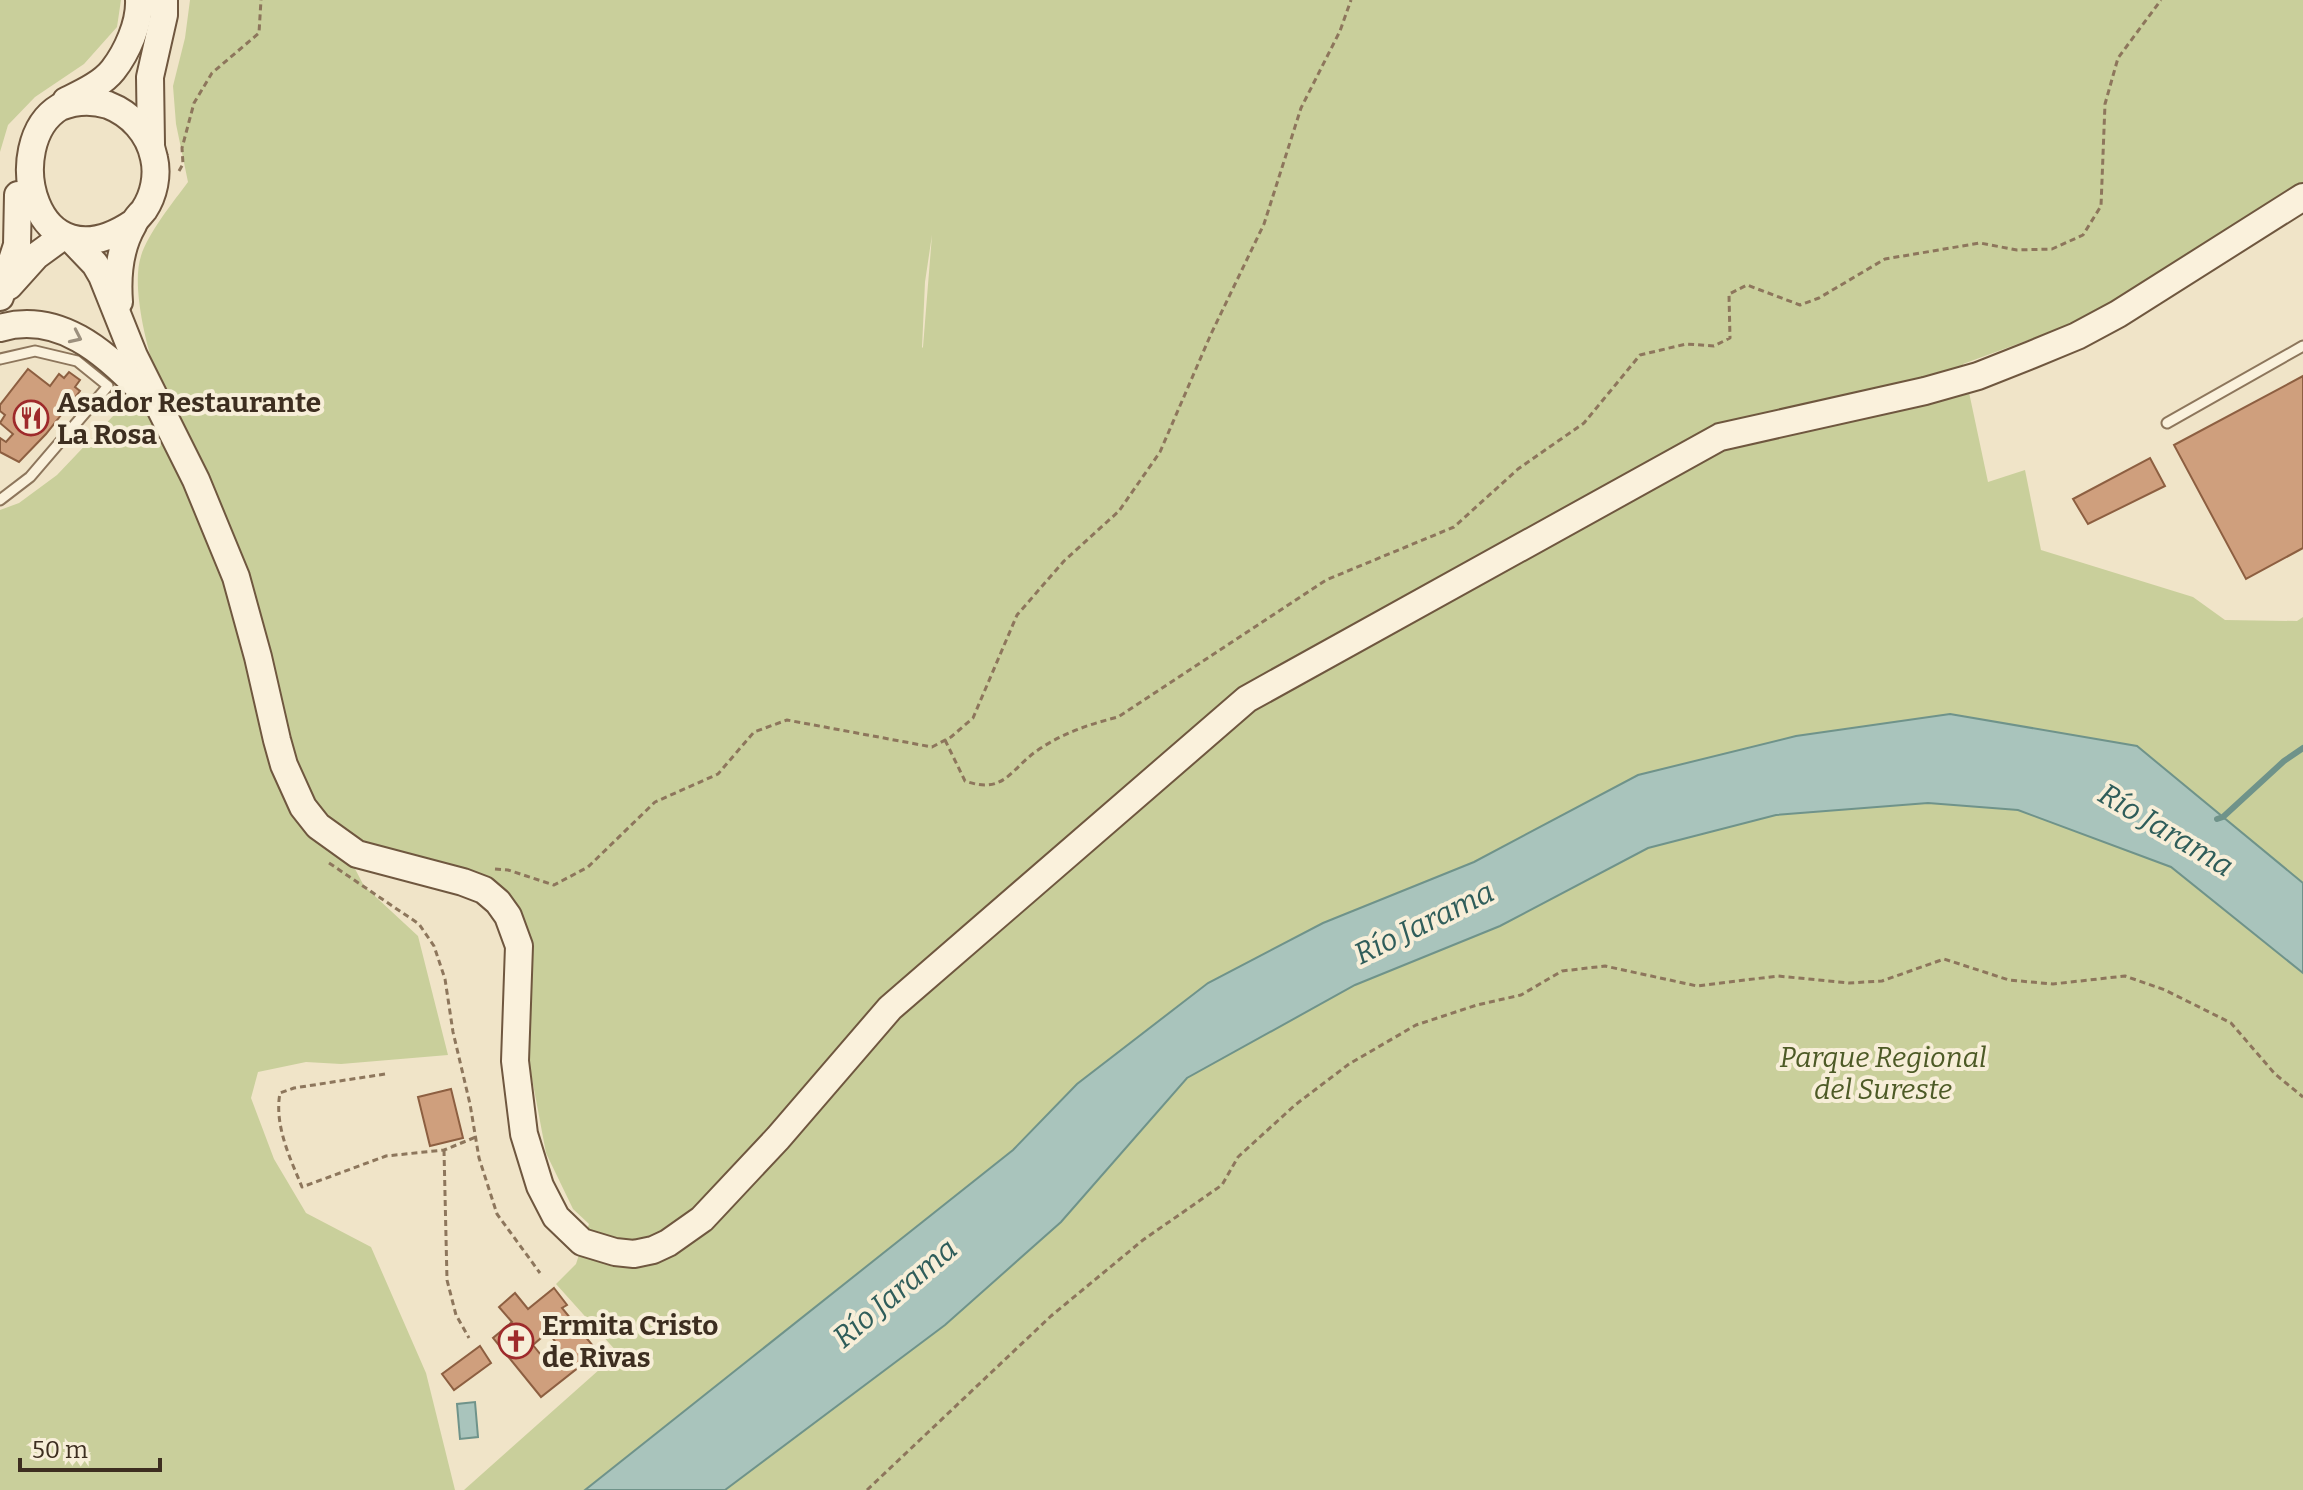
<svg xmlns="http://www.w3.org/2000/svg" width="2303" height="1490" viewBox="0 0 2303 1490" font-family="Bitter,serif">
  <rect width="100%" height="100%" fill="#f0e4c8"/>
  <g fill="#c9cf9b" fill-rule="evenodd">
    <path d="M0,0H121L117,27L84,64L35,97L8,125L0,152Z"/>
    <path d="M190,0H2303V183L2165,271L2070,325L1963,364L1988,482L2025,470L2041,550L2193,597L2225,620L2297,621L2303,617V1490H464L618,1353L556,1284L576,1264L589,1224L573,1209L546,1153L530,1068L527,955L520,919L505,889L475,871L419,858L361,840L353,865L364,886L418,936L448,1055L341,1064L306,1062L258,1072L251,1098L274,1159L306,1213L371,1247L426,1373L455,1490H0V510L19,503L57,475L133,395L152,361C144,335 132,283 141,256C148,233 174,201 188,182L176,124L173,86L185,38ZM932,235L923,347L922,348L925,282Z"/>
  </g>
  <g fill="#a9c4bc" stroke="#6f938a" stroke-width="2">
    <path d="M1950,714L2137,746L2303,883V973L2171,867L2018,810L1928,803L1776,815L1648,848L1500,926L1355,985L1187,1078L1061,1222L945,1325L725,1490H585L1013,1150L1077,1084L1208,983L1323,923L1474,862L1638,775L1796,736Z"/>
    <path d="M475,1402L478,1437L460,1439L457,1404Z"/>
  </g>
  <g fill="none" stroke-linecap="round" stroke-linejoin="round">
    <path stroke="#6f938a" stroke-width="6" d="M2217,819L2223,817L2284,761L2303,748"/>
  </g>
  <g fill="#cf9f7d" stroke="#8d5f41" stroke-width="2" fill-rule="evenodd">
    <path d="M28,369L50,386L59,374L64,378L69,372L80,380L75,387L80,391L46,434L19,462L0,452V438L6,442L13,434L0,423L5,415L0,411V405Z"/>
    <path d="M2303,376V548L2246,579L2174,445Z"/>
    <path d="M2150,458L2165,486L2088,524L2073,499Z"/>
    <path d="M451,1089L463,1138L430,1146L418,1097Z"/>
    <path d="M554,1288L567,1305L562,1308L598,1352L541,1397L493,1338L512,1322L499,1307L515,1293L528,1309ZM548,1332L560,1348L545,1360L533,1345Z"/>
    <path d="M480,1346L491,1363L454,1390L442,1374Z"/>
  </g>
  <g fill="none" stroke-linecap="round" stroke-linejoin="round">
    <g stroke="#8d765c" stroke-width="13">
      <g id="lane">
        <path d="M0,359L35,351L77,361L108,386L30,477L0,500"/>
        <path d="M2167,423L2303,346"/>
      </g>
    </g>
    <g stroke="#6f573f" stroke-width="30">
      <g id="secondary">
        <path d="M66,101C82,93 102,84 113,70C127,52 140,23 139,0"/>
        <path d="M151,144L150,77L164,15V0"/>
        <path d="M72,240L95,264L102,276L134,356L196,480L236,577L258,657L277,740L284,765L303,807L318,826L357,854L463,882L484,890L498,902L508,916L519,946L515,1061L524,1134L540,1186L556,1217L582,1242L615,1252L634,1254L653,1250L668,1243L702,1219L778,1138L890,1008L1247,699L1720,437L1925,391L1978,376L2031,355L2077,336L2118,314L2303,197"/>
        <path d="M9,286L36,256L62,237"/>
        <path d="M0,297L17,245L18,195"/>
        <path d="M119,302C117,275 119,249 133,225C135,219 140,215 144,210C154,195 158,175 154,158C149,133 131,114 108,105C92,100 75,101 60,107C0,143 33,290 133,223"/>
        <path d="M0,328C58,311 105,352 142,391"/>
      </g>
    </g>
    <g stroke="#8d765c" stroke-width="3" stroke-dasharray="6 4" stroke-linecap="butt">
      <path d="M179,171L183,164L182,148L194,103L212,73L259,33L261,0"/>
      <path d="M945,740L965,781C1005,795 1010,769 1038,750C1063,733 1090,724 1118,717L1326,580L1454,527L1518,469L1584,423L1640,355L1686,344L1714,346L1730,338L1729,294L1747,285L1800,305L1819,298L1885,259L1980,243L2017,250L2052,249L2083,235L2101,206L2105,104L2118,58L2161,0"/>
      <path d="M329,863L419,924L434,946L445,979L453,1032L470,1104L479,1158L497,1214L540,1273"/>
      <path d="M495,869L508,870L554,885L588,867L655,802L718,774L754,732L787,720L932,747L951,737L973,718L1017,615L1064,561L1119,511L1160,452L1211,334L1264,224L1301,108L1340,31L1351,0"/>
      <path d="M385,1074L294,1088L280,1093C274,1125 290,1158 302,1187L386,1156L444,1150L476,1137"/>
      <path d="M444,1150L447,1280L456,1315L469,1338"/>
      <path d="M867,1490L1051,1316L1143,1240L1222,1185L1238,1157L1295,1105L1349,1064L1416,1025L1477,1005L1521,995L1562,971L1605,966L1697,986L1778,976L1849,983L1882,981L1944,959L2009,980L2053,984L2125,976L2165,990L2231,1023L2275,1074L2303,1097"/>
    </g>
    <use href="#lane" stroke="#faf1dc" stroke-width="9"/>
    <use href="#secondary" stroke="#faf1dc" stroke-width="26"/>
  </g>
  <defs><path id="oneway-chevron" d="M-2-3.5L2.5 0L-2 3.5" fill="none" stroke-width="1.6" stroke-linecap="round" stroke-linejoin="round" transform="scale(2)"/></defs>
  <use stroke="#9c907e" href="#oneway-chevron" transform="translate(76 337) rotate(25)"/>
  <defs>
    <g id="restaurant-ring" transform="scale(1.8)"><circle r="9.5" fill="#f7eed8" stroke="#9e2a2b" stroke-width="1.5"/><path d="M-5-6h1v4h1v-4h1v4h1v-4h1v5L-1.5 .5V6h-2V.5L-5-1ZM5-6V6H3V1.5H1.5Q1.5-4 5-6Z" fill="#9e2a2b"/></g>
    <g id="church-ring" transform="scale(1.8)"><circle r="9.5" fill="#f7eed8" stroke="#9e2a2b" stroke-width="1.5"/><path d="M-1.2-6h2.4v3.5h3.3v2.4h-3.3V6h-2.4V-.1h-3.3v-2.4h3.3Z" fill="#9e2a2b"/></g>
  </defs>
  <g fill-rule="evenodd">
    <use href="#restaurant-ring" x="31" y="418"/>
    <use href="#church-ring" x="516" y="1341"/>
  </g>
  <g text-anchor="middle" stroke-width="8" stroke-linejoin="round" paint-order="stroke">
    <g font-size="28" font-weight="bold" fill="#3d2e20" stroke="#f7eed8" text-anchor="start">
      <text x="57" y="412">Asador Restaurante<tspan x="57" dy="32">La Rosa</tspan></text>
      <text x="542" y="1335">Ermita Cristo<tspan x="542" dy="32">de Rivas</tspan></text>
    </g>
    <g font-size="28" font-style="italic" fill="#4d5a26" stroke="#f7eed8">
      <text x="1883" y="1067">Parque Regional<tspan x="1883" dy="32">del Sureste</tspan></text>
    </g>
    <g font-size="30" font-style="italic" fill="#2f5d5a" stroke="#f7eed8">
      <text transform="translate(2166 830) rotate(31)" y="10">Río Jarama</text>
      <text transform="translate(1424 923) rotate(-26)" y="10">Río Jarama</text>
      <text transform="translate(895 1293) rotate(-40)" y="10">Río Jarama</text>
    </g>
  </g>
  <path d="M20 1458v12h140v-12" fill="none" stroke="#3d2e20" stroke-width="4"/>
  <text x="32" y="1458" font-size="24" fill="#3d2e20" stroke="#f7eed8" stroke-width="6" paint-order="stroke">50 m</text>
</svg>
